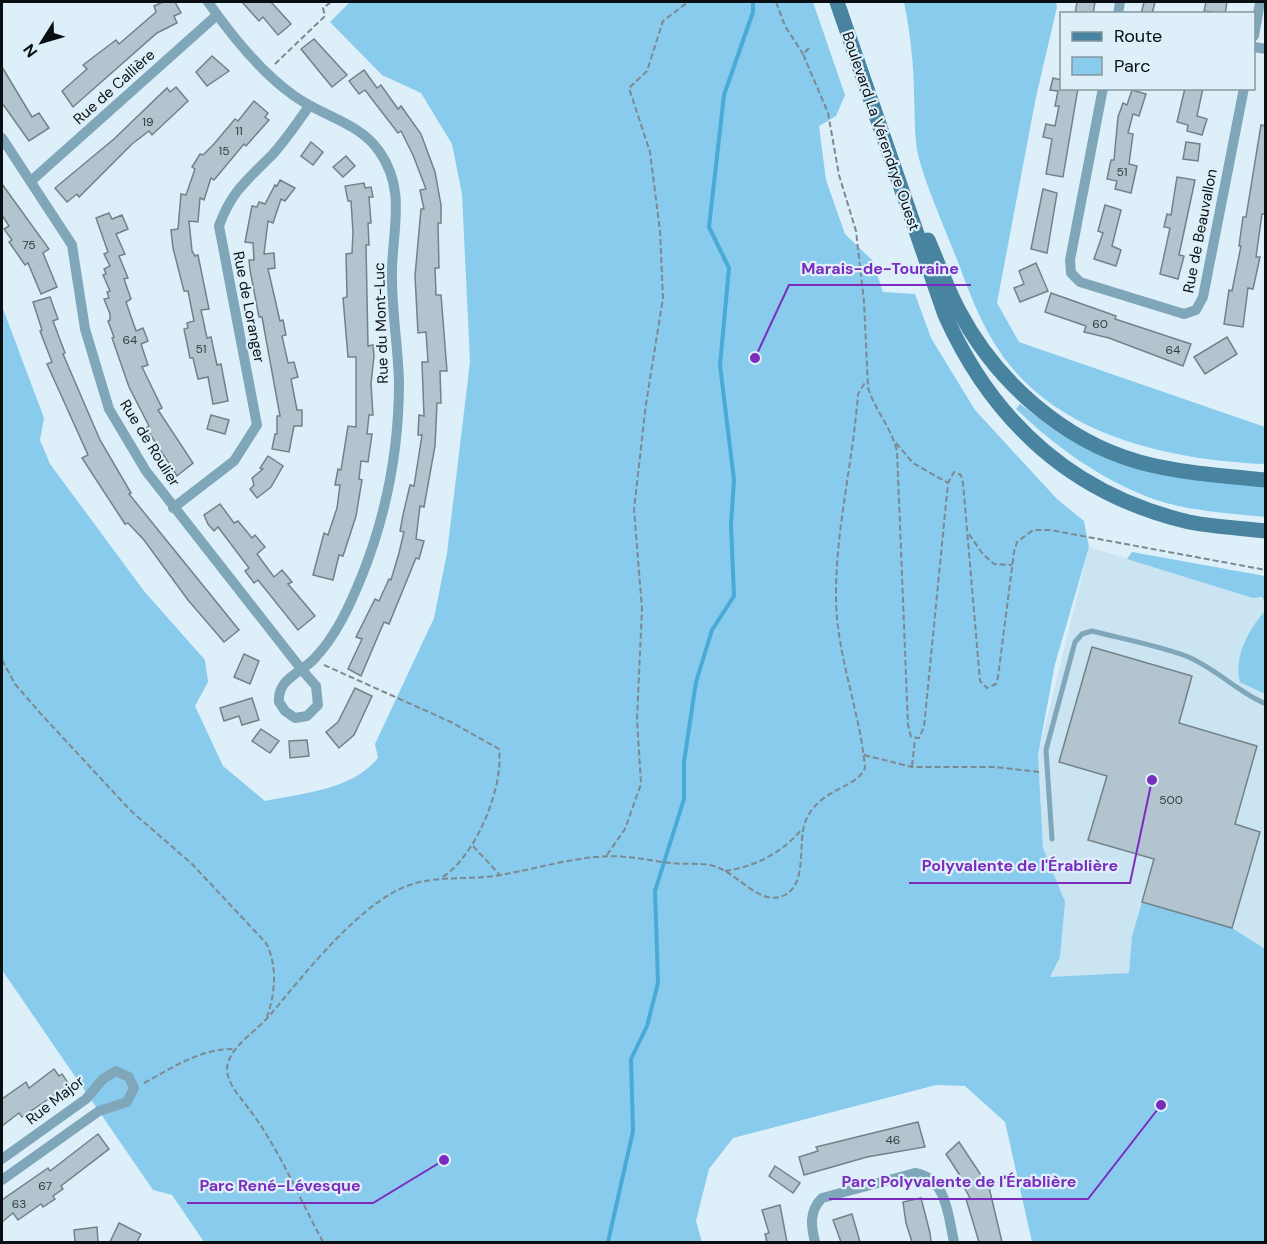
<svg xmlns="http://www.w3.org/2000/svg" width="1267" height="1244" viewBox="0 0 1267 1244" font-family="'DM Sans',sans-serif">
  <rect width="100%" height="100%" fill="#ddf0fa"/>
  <path fill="#cae4f1" d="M1089,547L1265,600V949L1142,902L1132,936L1129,974L1050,978L1038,755Z"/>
  <g fill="#89cbed">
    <path d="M350,2H813L845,95L836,116L819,126L826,180L845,234L872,260L883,292L915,294L931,338L975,410L1057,499L1084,521L1089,547L1055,664L1038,755L1043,848L1065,902L1060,957L1050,977L1129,973L1132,936L1142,902L1232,928L1265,949V1242H1032L1005,1122L965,1086L936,1085L733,1138L709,1169L696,1221L702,1242H204L172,1195L153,1190L2,970V306L44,418L40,440L50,464L144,591L205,660L208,682L195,706L223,766L265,801C303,793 352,790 378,758L375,744L434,618L447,553L470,362L462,194L452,144L421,93L382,75L330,22Z"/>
    <path d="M904,2H1056L1057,7L1036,97L997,303L1019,342L1265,427V464C1170,460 1057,436 1000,352C980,323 968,289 956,257C943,224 927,189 918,155C914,135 915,116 914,96C914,65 910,32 904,2Z"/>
    <path d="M1020,404L1057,432L1083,447L1265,487V517C1227,513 1184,511 1148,497C1097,477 1055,446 1016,409Z"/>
    <path d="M1132,552L1265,576V603L1262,597L1253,598L1127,559Z"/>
    <path d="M1265,611V694L1240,682C1233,657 1249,629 1265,611Z"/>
  </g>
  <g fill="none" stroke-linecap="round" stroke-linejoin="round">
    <path stroke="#49aad7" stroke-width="4" d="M608,1242L633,1131L631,1059L647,1026L658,983L655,891L684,799V762L696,682L712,630L734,596L731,525L734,480L720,365L729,268L709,227L724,95L753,12V2"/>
  </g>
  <g fill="#b2c4cd" stroke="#71828b" stroke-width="1.5">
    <path d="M163,2H175L181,13L174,16L177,23L157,33L73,107L62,91L87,69L83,65L116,40L119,44L156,12L154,6Z"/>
    <path d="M242,2H271L291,24L278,35L263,17L259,21Z"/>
    <path d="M1077,2H1095L1093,14H1075Z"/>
    <path d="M1144,2H1155L1152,14H1141Z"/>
    <path d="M1206,2H1227L1225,14L1204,11Z"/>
    <path d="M314,39L347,75L332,87L301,49Z"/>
    <path d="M212,56L229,71L207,86L196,72Z"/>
    <path d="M2,67L32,117L39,113L49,128L29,141L2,103Z"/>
    <path d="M364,70L377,88L381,85L398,109L401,106L421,134L435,172L441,205V223H438L439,268H435L436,295H441L447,371H440L441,403H437L435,446L424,507L420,506L416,539L424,541L419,559L416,558L389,624L384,622L361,676L348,669L362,639L356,637L375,599L379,601L389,579L391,580L399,553L404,532L400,531L403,515L410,485L414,486L422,435H418L419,415L424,416L422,362H428L426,332L418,333L415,276L421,209H424L420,190L426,189L413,155L401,131L398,133L365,90L359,94L349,81Z"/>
    <path d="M1053,78L1062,80V88H1078L1063,177L1046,174L1052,139L1043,137L1046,124L1055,126L1059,106H1055L1058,91L1050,90Z"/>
    <path d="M176,87L188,101L152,135L149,131L132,144L79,197L77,194L67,202L55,188L114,139L167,88L170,92Z"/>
    <path d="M1185,88H1203L1197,116L1207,119L1202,135L1187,131L1188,125L1177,122Z"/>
    <path d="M1132,90L1146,94L1139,116L1133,114L1128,133L1133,134L1129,164L1137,166L1131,193L1115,189L1117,181L1107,179L1111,160H1114L1118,117L1123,103L1127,105Z"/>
    <path d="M254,101L268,113L265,117L269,120L246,146L244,144L214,180L211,178L204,200L200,198L198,222L189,221L192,251L195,256L198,255L209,309L201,310L207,338L211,337L217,365L221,364L228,401L213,404L208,377L198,379L193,358H190L184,329L188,328L187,323L194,321L188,291H184L173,248L171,230L178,229L181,194L186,195L195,169L192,167L200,154L203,155L214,144L235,119L238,121Z"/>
    <path d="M1261,125L1266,126V214H1262L1256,257H1260L1253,289L1248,288L1243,327L1224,324L1229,290L1232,291L1241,246H1239L1243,217H1246Z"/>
    <path d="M311,142L323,152L313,165L301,156Z"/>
    <path d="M1186,142L1200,144L1198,161L1183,159Z"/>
    <path d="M346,156L355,166L343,177L333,167Z"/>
    <path d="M1177,177L1195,180L1179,255L1184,256L1178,279L1160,274L1170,228L1164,227L1167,214L1171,215Z"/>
    <path d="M280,180L295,188L285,201L281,199L273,223L268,221L264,254L274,253L275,268L268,269L280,321L283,320L286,335L282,336L288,363L294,362L298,377L291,379L297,410H302V426H294L289,452L272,449L275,434H277V416H280L262,317H259L250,270L249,260H254L253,243L245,242L252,206L257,207L259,202L265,204L275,185L277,186Z"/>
    <path d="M364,183L365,188L371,187L373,197H369L371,223H368L369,245H366L368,346L373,345L374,356L371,384L373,415H369L367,434H372L368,462L361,461L359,479L362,480L356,516L343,556L339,555L333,580L313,575L324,533L328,535L337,508L340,485H335L338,469L341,470L348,426L356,427V357H348L343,298L347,297L346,254L352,253L353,232L351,201H348L345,186Z"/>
    <path d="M2,184L49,249L43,253L57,287L41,294L28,263L25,265L9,242L12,240L4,229L9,226L2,215Z"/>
    <path d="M1043,189L1057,193L1047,253L1031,249Z"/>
    <path d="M1105,205L1121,210L1112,246L1121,250L1116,266L1094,259L1103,233L1098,231Z"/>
    <path d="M109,213L112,219L122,215L128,229L116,234L125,254L119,256L128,278L124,279L131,299L126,302L136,331L143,328L148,341L141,344L148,365L142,367L162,408L158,410L193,463L177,476L146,428L149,426L129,387L112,338L114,337L108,321L110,320V314L104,299L109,298L107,292L110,291L103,275L106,274L104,269L110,266L104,254L108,252L96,218Z"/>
    <path d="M1036,263L1048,291L1020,302L1014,288L1024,284L1019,271Z"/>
    <path d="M1051,293L1116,316L1115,319L1191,344L1183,366L1109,338L1084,332L1086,326L1045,312Z"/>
    <path d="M50,297L58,319L53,321L65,353L63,354L100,440L131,493L129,494L239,630L224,642L188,600L144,540L128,523L125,524L82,458L88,455L47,364L52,362L40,331L42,330L33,302Z"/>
    <path d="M1227,337L1237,354L1205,374L1194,357Z"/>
    <path d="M211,415L229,420L225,434L207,429Z"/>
    <path d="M268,456L283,466L271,487L257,498L250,489L254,485L252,478L263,469L260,468Z"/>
    <path d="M220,504L234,523L238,521L252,538L255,535L265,547L257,554L274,577L282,570L292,582L288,584L315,616L298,630L258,580L254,583L245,571L249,568L218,527L214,531L208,524L204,515Z"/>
    <path d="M1092,647L1192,676L1179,723L1257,746L1235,824L1260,832L1232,928L1142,902L1154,859L1088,840L1107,776L1059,762Z"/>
    <path d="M244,654L259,661L250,684L234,677Z"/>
    <path d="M355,688L372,696L354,735L339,748L326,732L338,722Z"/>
    <path d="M252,698L259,720L242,725L239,716L224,721L220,708Z"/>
    <path d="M261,729L279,741L270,753L252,741Z"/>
    <path d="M307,740L309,756L290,758L289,741Z"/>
    <path d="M54,1069L59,1076L62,1074L71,1087L58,1097L56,1094L22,1117L19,1113L2,1126V1099L26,1082L29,1088Z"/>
    <path d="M918,1122L925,1147L867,1157L804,1175L799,1157L818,1151L816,1147Z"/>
    <path d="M98,1134L109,1149L61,1186L63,1189L53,1196L55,1199L43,1207L41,1204L18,1220L13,1213L2,1222V1200L48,1168L50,1171Z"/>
    <path d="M959,1142L989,1187L1002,1242H979L966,1199L970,1198L959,1178L961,1177L946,1154Z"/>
    <path d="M775,1166L800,1183L793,1193L769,1176Z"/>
    <path d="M921,1198L930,1233L931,1242H912L906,1223L903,1202Z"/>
    <path d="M780,1205L787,1242H767L765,1234L769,1233L762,1210Z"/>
    <path d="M852,1214L860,1242H841L833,1220Z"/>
    <path d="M119,1223L141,1234L137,1242H110Z"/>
    <path d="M97,1227L98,1242H75L74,1230Z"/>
  </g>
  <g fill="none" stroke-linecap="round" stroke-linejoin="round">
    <g stroke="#7c8990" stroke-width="2" stroke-dasharray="6 3" stroke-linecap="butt">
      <path d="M776,2L785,26L803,54"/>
      <path d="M809,48L803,54L828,113L839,175L856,231L864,301L868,388C875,410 891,427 897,451L908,725L911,737L919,738L924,727L948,483L954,472L961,475L963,483L980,681L987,688L996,684L998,677L1014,552L1017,542L1033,530H1050L1266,570"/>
      <path d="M275,64L325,16L323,8L331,2"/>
      <path d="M896,443L913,463L948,483"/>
      <path d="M969,534L982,553L994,564L1012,565"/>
      <path d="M2,660L15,684L41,714L130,810L192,864L266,943C278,966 275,994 267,1017"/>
      <path d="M324,665L451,722L499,749C504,788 475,858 441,878"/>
      <path d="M864,755L912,767H995L1039,772"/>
      <path d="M912,766L915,739"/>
      <path d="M473,846L499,874"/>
      <path d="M607,855L625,829L641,784L637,719L642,609L634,509L646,404L663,298L660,231L650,152L629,88L647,71L663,21L688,2"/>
      <path d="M725,871C755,867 783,852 802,829"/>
      <path d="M144,1083C174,1067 201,1048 236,1049"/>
      <path d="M323,1242C299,1198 280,1150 249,1109C241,1098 228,1085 227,1070C227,1048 257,1031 270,1015C305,974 366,893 420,882C448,876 478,880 506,874C544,867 587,853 627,857C642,858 657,862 672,863C687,865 703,862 717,867C737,874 758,903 780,897C810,888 796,843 806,820C820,788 856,789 865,768C860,711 837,657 836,600C835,531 853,463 858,394L866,381"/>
    </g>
    <path stroke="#80a6ba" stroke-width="5" d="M1052,839L1046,750L1075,642L1082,634L1092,631C1123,639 1156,645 1186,656C1216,668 1237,692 1266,704"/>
    <g stroke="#80a6ba" stroke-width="10">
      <path d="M1118,14L1120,2"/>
      <path d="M1254,36L1260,2"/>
      <path d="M1254,47L1266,49"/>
      <path d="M1103,88L1070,260L1071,273L1080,282L1184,314L1196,310L1203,297L1244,88"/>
      <path d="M2,138L72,245L85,329L109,409L146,471L302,670L316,686L318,705L307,716L295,718L285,711L279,702C277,679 301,673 314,659C337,635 351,603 363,573C387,512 399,447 399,382C398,345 391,307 392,269C393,227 406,189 379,151C359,122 321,116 293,95C261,72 231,35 208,2"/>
      <path d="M31,181L217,15"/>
      <path d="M173,508L234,461L257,425L219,226C231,192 247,180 272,155C285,141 298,122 309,106"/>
      <path d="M2,1159L86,1099L103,1079L116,1071L129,1077L134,1088L127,1102L99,1111L2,1180"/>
      <path d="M815,1242C811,1226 809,1211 822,1198L915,1173C947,1178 948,1216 954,1242"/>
    </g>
    <g stroke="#4883a0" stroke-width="15">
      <path d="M837,2L945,315C993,422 1073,495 1189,522C1214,527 1240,528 1266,531"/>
      <path d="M928,240C938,263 947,288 959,311C996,381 1062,440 1139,462C1179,473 1224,476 1266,480"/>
    </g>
  </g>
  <g text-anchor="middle" stroke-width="4.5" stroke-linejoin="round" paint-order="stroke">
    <g font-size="12" fill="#333c41">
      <text x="148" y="126">19</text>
      <text x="239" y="135">11</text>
      <text x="224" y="155">15</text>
      <text x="1122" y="176">51</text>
      <text x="29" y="249">75</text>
      <text x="1100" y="328">60</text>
      <text x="130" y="344">64</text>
      <text x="201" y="353">51</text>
      <text x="1173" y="354">64</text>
      <text x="1171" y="804">500</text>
      <text x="893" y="1144">46</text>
      <text x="45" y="1190">67</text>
      <text x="19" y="1208">63</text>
    </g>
    <g font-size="15" fill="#090f12" stroke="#ddf0fa">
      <text transform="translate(114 87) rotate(-42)" y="5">Rue de Callière</text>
      <text transform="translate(881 131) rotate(71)" y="5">Boulevard La Vérendrye Ouest</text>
      <text transform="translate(1200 231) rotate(-79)" y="5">Rue de Beauvallon</text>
      <text transform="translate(249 307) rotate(79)" y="5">Rue de Loranger</text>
      <text transform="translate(381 323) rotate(-92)" y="5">Rue du Mont-Luc</text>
      <text transform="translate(150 443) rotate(58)" y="5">Rue de Roulier</text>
      <text transform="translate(55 1100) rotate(-38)" y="5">Rue Major</text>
    </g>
  </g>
  <path fill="none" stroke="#7b2cbf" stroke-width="2" d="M755 358L789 285H971M1152 780L1130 883H909M1161 1105L1088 1199H829M444 1160L373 1203H187"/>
  <g fill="#7b2cbf" stroke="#ddf0fa" stroke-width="2">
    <circle cx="755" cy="358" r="6"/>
    <circle cx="1152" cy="780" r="6"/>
    <circle cx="1161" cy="1105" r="6"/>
    <circle cx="444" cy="1160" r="6"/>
  </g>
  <g font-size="16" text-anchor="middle" font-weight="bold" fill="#7b2cbf" stroke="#ddf0fa" stroke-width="4.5" stroke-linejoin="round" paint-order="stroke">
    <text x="880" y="274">Marais-de-Touraine</text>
    <text x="1020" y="871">Polyvalente de l'Érablière</text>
    <text x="959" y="1187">Parc Polyvalente de l'Érablière</text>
    <text x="280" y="1191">Parc René-Lévesque</text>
  </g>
  <rect width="1267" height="1244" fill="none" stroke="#090f12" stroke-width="6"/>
  <rect x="1060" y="12" width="195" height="78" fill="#ddf0fa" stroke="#88969d" stroke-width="1.5"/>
  <rect x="1072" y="32" width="30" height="9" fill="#4883a0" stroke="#88969d" stroke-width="1.5"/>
  <text x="1114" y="42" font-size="18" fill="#090f12">Route</text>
  <rect x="1072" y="57" width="30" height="18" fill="#89cbed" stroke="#88969d" stroke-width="1.5"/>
  <text x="1114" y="72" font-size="18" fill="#090f12">Parc</text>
  <g transform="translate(42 42) rotate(233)" stroke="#ddf0fa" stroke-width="4.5" paint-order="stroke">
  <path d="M0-4.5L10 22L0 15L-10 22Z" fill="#090f12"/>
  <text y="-9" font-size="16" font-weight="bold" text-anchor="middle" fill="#090f12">N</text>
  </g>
</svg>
